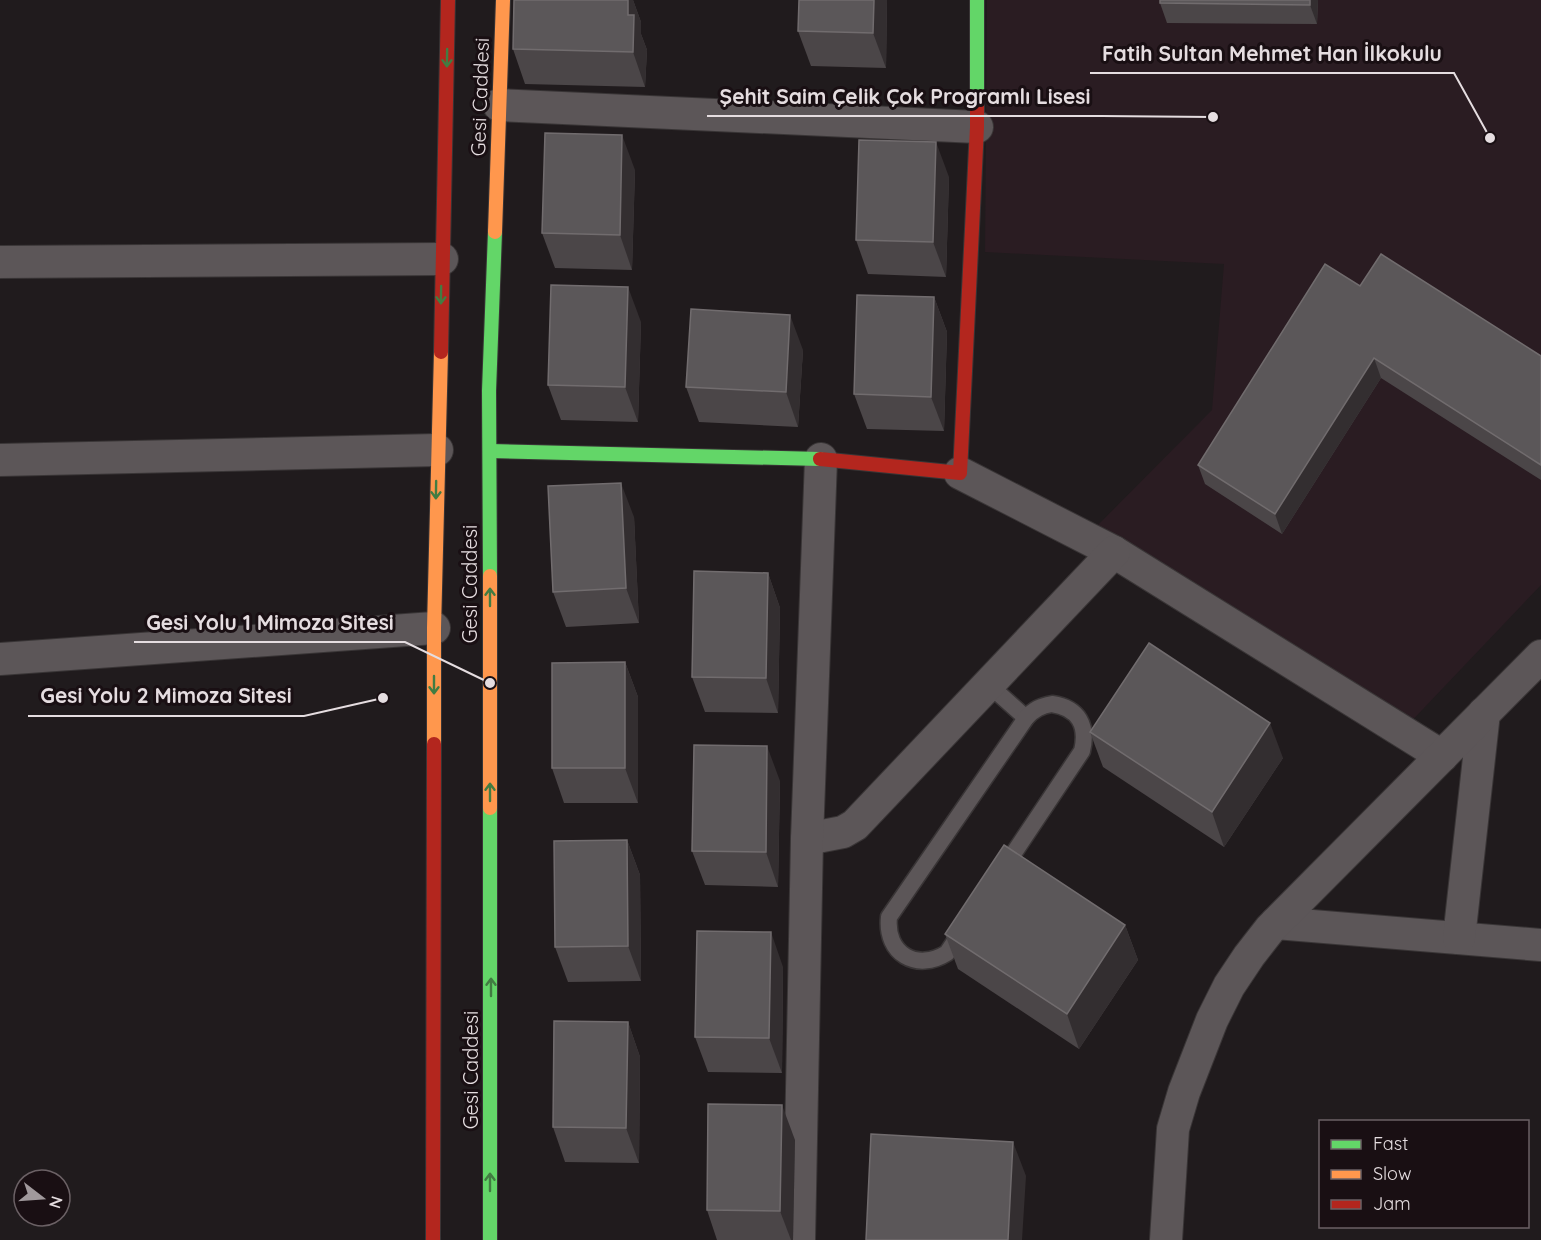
<svg xmlns="http://www.w3.org/2000/svg" width="1541" height="1240" viewBox="0 0 1541 1240" font-family="Quicksand,sans-serif">
  <rect width="100%" height="100%" fill="#201b1d"/>
  <path fill="#2a1c22" d="M987,0H1541V585L1404,729L1093,530L1212,410L1224,264L985,252Z"/>
  <g fill="none" stroke-linecap="round" stroke-linejoin="round">
    <g stroke="#393536" stroke-width="19">
      <g id="lane">
        <path d="M988,684L1026,718"/>
        <path d="M1052,704C1079,708 1088,726 1082,751L947,953C917,972 885,954 889,917L1026,718C1034,709 1041,706 1052,704Z"/>
      </g>
    </g>
    <g stroke="#393536" stroke-width="34">
      <g id="street">
        <path d="M499,105L977,127"/>
        <path d="M0,262L442,259"/>
        <path d="M0,460L437,450"/>
        <path d="M960,473L1114,552L1442,756"/>
        <path d="M0,659L434,628"/>
        <path d="M807,839L843,832L855,825L1114,552"/>
        <path d="M1276,923L1541,945"/>
        <path d="M1459,938L1484,713"/>
        <path d="M799,1240L807,839L821,459"/>
        <path d="M1166,1240L1173,1129L1184,1092L1212,1020L1229,986L1249,956L1270,929L1541,656"/>
      </g>
    </g>
    <g stroke="#393536" stroke-width="16">
      <g id="fast">
        <path d="M977,0V98"/>
        <path d="M490,451L820,459"/>
        <path d="M490,576L489,391L495,232"/>
        <path d="M490,1240V808"/>
      </g>
    </g>
    <g stroke="#393536" stroke-width="16">
      <g id="slow">
        <path d="M495,232L503,0"/>
        <path d="M490,576V808"/>
        <path d="M434,744V628L441,352"/>
      </g>
    </g>
    <g stroke="#393536" stroke-width="16">
      <g id="jam">
        <path d="M441,352L448,0"/>
        <path d="M820,459L960,473L977,127V98"/>
        <path d="M433,1240L434,744"/>
      </g>
    </g>
    <use href="#lane" stroke="#5c5658" stroke-width="16"/>
    <use href="#street" stroke="#5c5658" stroke-width="32"/>
    <use href="#fast" stroke="#63d668" stroke-width="14"/>
    <use href="#slow" stroke="#ff974d" stroke-width="14"/>
    <use href="#jam" stroke="#b3261e" stroke-width="14"/>
  </g>
  <g fill="#4b4648">
    <path d="M514,0H633L641,22V34L647,50L645,87L525,84L513,49Z"/>
    <path d="M887,0L886,68L811,66L798,31Z"/>
    <path d="M1160,0H1318L1317,24L1167,23L1160,3Z"/>
    <path d="M635,170L632,270L555,268L542,233Z"/>
    <path d="M949,177L946,277L868,274L856,240Z"/>
    <path d="M1360,286L1541,356V480L1381,378L1282,534L1205,484L1198,465Z"/>
    <path d="M934,297L947,332L944,431L867,429L854,394Z"/>
    <path d="M641,322L638,422L561,420L548,385Z"/>
    <path d="M803,350L798,427L699,422L686,387Z"/>
    <path d="M634,517L639,623L566,627L553,592Z"/>
    <path d="M768,573L780,608L778,713L705,712L692,677Z"/>
    <path d="M625,662L638,697V803H564L552,768Z"/>
    <path d="M1090,732L1283,758L1224,847L1103,767Z"/>
    <path d="M780,781L778,887L705,885L692,851Z"/>
    <path d="M627,840L640,875L641,981L568,982L555,947Z"/>
    <path d="M1125,925L1138,960L1079,1049L958,969L945,934Z"/>
    <path d="M783,967L782,1073L708,1072L695,1037Z"/>
    <path d="M628,1022L640,1057L639,1163L565,1162L553,1127Z"/>
    <path d="M795,1140L793,1240H717L707,1210Z"/>
  </g>
  <g fill="#332e30">
    <path d="M628,0H633L641,22V34L647,50L645,87L633,52L628,15Z"/>
    <path d="M874,0H887L886,68L873,33Z"/>
    <path d="M1310,0H1318L1317,24L1310,5Z"/>
    <path d="M622,135L635,170L632,270L620,235Z"/>
    <path d="M936,142L949,177L946,277L933,242Z"/>
    <path d="M628,287L641,322L638,422L625,387Z"/>
    <path d="M934,297L947,332L944,431L931,397Z"/>
    <path d="M790,315L803,350L798,427L786,392Z"/>
    <path d="M1374,358L1381,378L1282,534L1275,514Z"/>
    <path d="M621,483L634,517L639,623L626,588Z"/>
    <path d="M768,573L780,608L778,713L766,678Z"/>
    <path d="M625,662L638,697V803L625,768Z"/>
    <path d="M1270,723L1283,758L1224,847L1212,812Z"/>
    <path d="M767,746L780,781L778,887L766,852Z"/>
    <path d="M627,840L640,875L641,981L628,946Z"/>
    <path d="M1125,925L1138,960L1079,1049L1067,1014Z"/>
    <path d="M771,932L783,967L782,1073L769,1038Z"/>
    <path d="M628,1022L640,1057L639,1163L626,1128Z"/>
    <path d="M782,1105L795,1140L793,1240H791L780,1211Z"/>
    <path d="M1013,1142L1026,1176L1022,1240H1008Z"/>
  </g>
  <g fill="#5b5759" stroke="#716c6e" stroke-width="1.5">
    <path d="M514,0H628V15H634L633,52L513,49Z"/>
    <path d="M799,0H874L873,33L798,31Z"/>
    <path d="M1160,0H1310V5L1160,3Z"/>
    <path d="M545,133L622,135L620,235L542,233Z"/>
    <path d="M859,140L936,142L933,242L856,240Z"/>
    <path d="M1381,254L1541,356V465L1374,358L1275,514L1198,465L1325,264L1360,286Z"/>
    <path d="M551,285L628,287L625,387L548,385Z"/>
    <path d="M857,295L934,297L931,397L854,394Z"/>
    <path d="M691,309L790,315L786,392L686,387Z"/>
    <path d="M621,483L626,588L553,592L548,486Z"/>
    <path d="M694,571L768,573L766,678L692,677Z"/>
    <path d="M1149,643L1270,723L1212,812L1090,732Z"/>
    <path d="M625,662V768H552V663Z"/>
    <path d="M694,745L767,746L766,852L692,851Z"/>
    <path d="M627,840L628,946L555,947L554,841Z"/>
    <path d="M1004,845L1125,925L1067,1014L945,934Z"/>
    <path d="M697,931L771,932L769,1038L695,1037Z"/>
    <path d="M554,1021L628,1022L626,1128L553,1127Z"/>
    <path d="M708,1104L782,1105L780,1211L707,1210Z"/>
    <path d="M871,1134L1013,1142L1008,1240H866Z"/>
  </g>
  <defs><path id="oneway-shaft" d="M-6 0H5M1.5-3L5.5 0L1.5 3" fill="none" stroke-width="1.6" stroke-linecap="round" stroke-linejoin="round" transform="scale(1.5)"/></defs>
  <g stroke="#427c42">
    <use href="#oneway-shaft" transform="translate(447 58) rotate(91)"/>
    <use href="#oneway-shaft" transform="translate(441 295) rotate(91)"/>
    <use href="#oneway-shaft" transform="translate(436 490) rotate(91)"/>
    <use href="#oneway-shaft" transform="translate(490 597) rotate(-90)"/>
    <use href="#oneway-shaft" transform="translate(434 685) rotate(90)"/>
    <use href="#oneway-shaft" transform="translate(490 792) rotate(-90)"/>
    <use href="#oneway-shaft" transform="translate(491 987) rotate(-90)"/>
    <use href="#oneway-shaft" transform="translate(490 1182) rotate(-90)"/>
  </g>
  <g text-anchor="middle" stroke-width="6" stroke-linejoin="round" paint-order="stroke">
    <g font-size="20" fill="#e5dde0" stroke="#190f13">
      <text transform="translate(480 97) rotate(-88)" y="7">Gesi Caddesi</text>
      <text transform="translate(470 584) rotate(-90)" y="7">Gesi Caddesi</text>
      <text transform="translate(471 1070) rotate(-90)" y="7">Gesi Caddesi</text>
    </g>
  </g>
  <path fill="none" stroke="#e5dde0" stroke-width="2" d="M1490 138L1454 73H1090M1213 117L1102 116H707M490 683L405 642H134M383 698L304 716H28"/>
  <g fill="#e5dde0" stroke="#190f13" stroke-width="2">
    <circle cx="1490" cy="138" r="6"/>
    <circle cx="1213" cy="117" r="6"/>
    <circle cx="490" cy="683" r="6"/>
    <circle cx="383" cy="698" r="6"/>
  </g>
  <g font-size="21" text-anchor="middle" font-weight="bold" fill="#e5dde0" stroke="#190f13" stroke-width="6" stroke-linejoin="round" paint-order="stroke">
    <text x="1272" y="61">Fatih Sultan Mehmet Han İlkokulu</text>
    <text x="905" y="104">Şehit Saim Çelik Çok Programlı Lisesi</text>
    <text x="270" y="630">Gesi Yolu 1 Mimoza Sitesi</text>
    <text x="166" y="703">Gesi Yolu 2 Mimoza Sitesi</text>
  </g>
  <rect x="1319" y="1120" width="210" height="108" fill="#190f13" stroke="#6b6165" stroke-width="1.5"/>
  <rect x="1331" y="1140" width="30" height="9" fill="#63d668" stroke="#6b6165" stroke-width="1.5"/>
  <text x="1373" y="1150" font-size="18" fill="#e5dde0">Fast</text>
  <rect x="1331" y="1170" width="30" height="9" fill="#ff974d" stroke="#6b6165" stroke-width="1.5"/>
  <text x="1373" y="1180" font-size="18" fill="#e5dde0">Slow</text>
  <rect x="1331" y="1200" width="30" height="9" fill="#b3261e" stroke="#6b6165" stroke-width="1.5"/>
  <text x="1373" y="1210" font-size="18" fill="#e5dde0">Jam</text>
  <g transform="translate(42 1198) rotate(107)"><circle r="28" fill="#190f13" stroke="#6b6165" stroke-width="1.5"/>
  <path d="M0-4.5L10 22L0 15L-10 22Z" fill="#a0999c"/>
  <text y="-9" font-size="16" font-weight="bold" text-anchor="middle" fill="#e5dde0">N</text>
  </g>
</svg>
